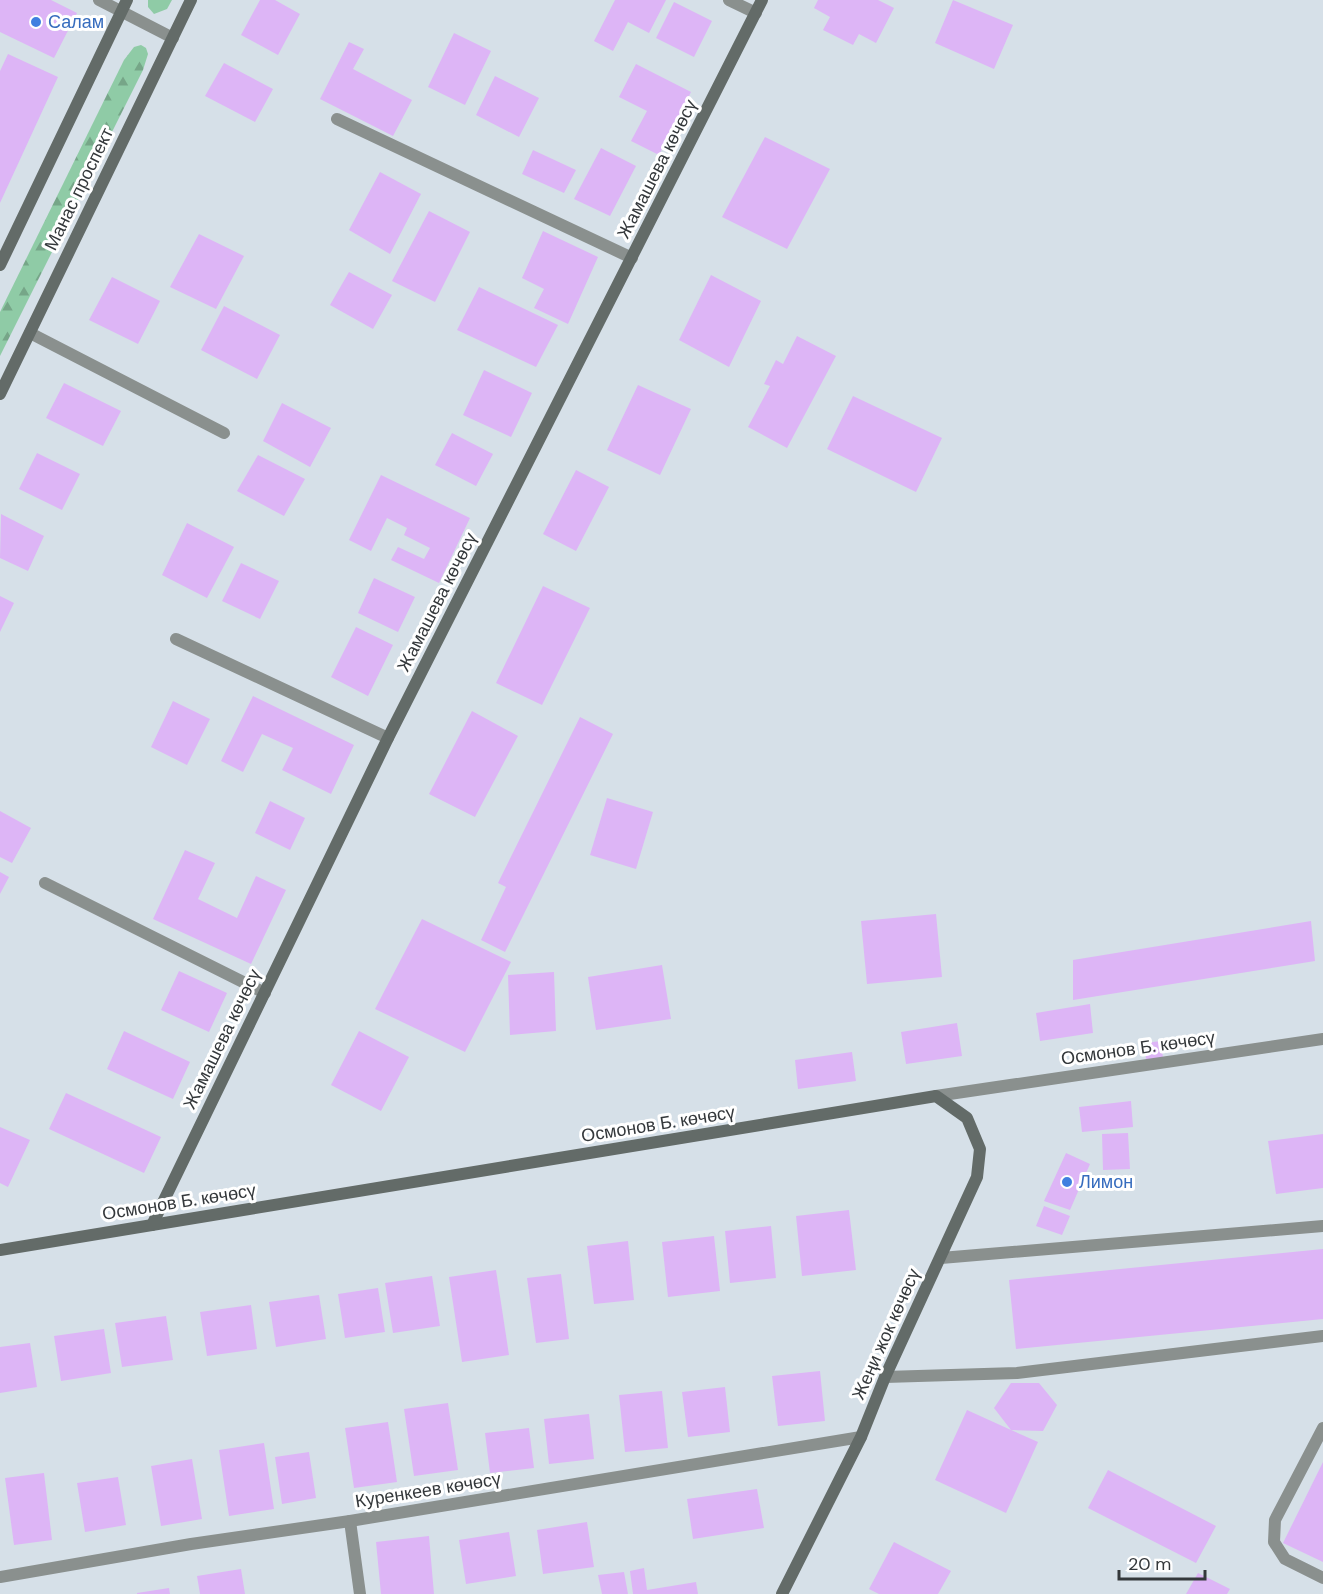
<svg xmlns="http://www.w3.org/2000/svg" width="1323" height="1594" viewBox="0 0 1323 1594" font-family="'DM Sans',sans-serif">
  <defs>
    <pattern id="forest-firs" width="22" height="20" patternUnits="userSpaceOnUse" patternTransform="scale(1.5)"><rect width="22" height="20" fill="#8fcba6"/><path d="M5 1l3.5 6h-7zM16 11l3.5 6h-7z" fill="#76a688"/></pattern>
  </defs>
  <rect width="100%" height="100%" fill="#d6e0e8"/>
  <g fill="url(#forest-firs)">
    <path d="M148,0H172L167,9L154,14L148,7Z"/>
    <path d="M141,45L146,48L148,54L143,70L0,356V312L124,60L134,47Z"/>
  </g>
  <g fill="#ddb5f6">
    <path d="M0,0H51L77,13L54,58L0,32Z"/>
    <path d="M260,0H275L300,14L278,55L241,35Z"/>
    <path d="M615,0H666L649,33L628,22L613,51L594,41Z"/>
    <path d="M818,0H878L894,8L876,43L859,34L853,45L823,30L830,17L814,8Z"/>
    <path d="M953,0L1013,25L994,69L935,43Z"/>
    <path d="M674,2L712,21L694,57L656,38Z"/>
    <path d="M454,33L491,51L465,105L428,87Z"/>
    <path d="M349,42L364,49L353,69L412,100L393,136L320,99Z"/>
    <path d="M8,54L58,77L0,203V71Z"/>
    <path d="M224,63L273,89L255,122L205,96Z"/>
    <path d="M636,64L691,92L659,155L631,141L647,111L619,97Z"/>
    <path d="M495,76L539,98L519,137L476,115Z"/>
    <path d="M765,137L830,169L787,249L722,217Z"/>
    <path d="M601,148L636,166L610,216L574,199Z"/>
    <path d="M533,150L576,170L564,193L522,174Z"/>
    <path d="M380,172L421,194L390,254L349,230Z"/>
    <path d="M429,211L470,232L435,302L392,281Z"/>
    <path d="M543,231L598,257L568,324L534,308L544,289L522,278Z"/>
    <path d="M199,234L244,256L216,309L170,287Z"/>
    <path d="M349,272L392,295L373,329L330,305Z"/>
    <path d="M711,275L761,301L729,367L679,340Z"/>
    <path d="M112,277L160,301L138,344L89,320Z"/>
    <path d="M479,287L558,325L536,367L457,330Z"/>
    <path d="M224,306L280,335L257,379L201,350Z"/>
    <path d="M797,336L836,356L787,448L748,427L770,386L764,384L776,360L783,364Z"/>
    <path d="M484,370L532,393L511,437L463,415Z"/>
    <path d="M64,383L121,411L103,446L46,418Z"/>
    <path d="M638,385L691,409L660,475L607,450Z"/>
    <path d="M853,396L942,438L916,492L827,449Z"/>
    <path d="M282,403L331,428L310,467L263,441Z"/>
    <path d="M452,433L493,454L476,486L435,465Z"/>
    <path d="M37,453L80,474L62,510L19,489Z"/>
    <path d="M258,455L305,479L284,516L237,491Z"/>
    <path d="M576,470L609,487L576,551L543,534Z"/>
    <path d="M381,475L470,518L439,583L391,560L398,547L424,559L430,548L404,535L407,528L387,518L371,551L349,540Z"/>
    <path d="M1,514L44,536L28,571L0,558Z"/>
    <path d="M187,523L234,547L207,598L162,575Z"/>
    <path d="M241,563L279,581L260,619L222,601Z"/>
    <path d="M374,578L415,597L398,632L358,613Z"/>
    <path d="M543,586L590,608L542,705L496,683Z"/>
    <path d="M0,596L14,603L0,632Z"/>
    <path d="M356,627L393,645L368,696L331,677Z"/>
    <path d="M253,696L354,745L331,794L282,770L293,748L262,734L243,772L221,761Z"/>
    <path d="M173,701L210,719L187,765L151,747Z"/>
    <path d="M472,711L518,736L475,817L429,794Z"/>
    <path d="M580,717L613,734L505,952L481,940L506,887L498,883Z"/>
    <path d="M607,798L653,812L636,869L590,855Z"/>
    <path d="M270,801L305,818L290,850L255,833Z"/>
    <path d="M0,811L31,828L12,863L0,857Z"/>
    <path d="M185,850L215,863L198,899L237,918L256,876L286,890L251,964L153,919Z"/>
    <path d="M0,872L9,877L0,894Z"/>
    <path d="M936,914L942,977L867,984L861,921Z"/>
    <path d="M422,919L511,962L465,1052L375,1009Z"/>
    <path d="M1311,921L1315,961L1073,1000V960Z"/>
    <path d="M662,965L671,1019L596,1030L588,977Z"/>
    <path d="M179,971L227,993L209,1032L161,1010Z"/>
    <path d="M554,972L556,1031L510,1035L508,975Z"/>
    <path d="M1090,1004L1093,1033L1040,1041L1036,1013Z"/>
    <path d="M957,1023L962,1056L906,1064L901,1032Z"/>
    <path d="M124,1031L190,1062L173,1099L107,1069Z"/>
    <path d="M359,1031L409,1057L381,1111L331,1085Z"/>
    <path d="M1161,1041L1163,1058L1146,1060L1145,1043Z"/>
    <path d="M852,1052L856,1081L798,1089L795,1060Z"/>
    <path d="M66,1093L161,1137L144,1173L49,1129Z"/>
    <path d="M1131,1101L1133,1127L1082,1132L1079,1107Z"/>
    <path d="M0,1127L30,1140L8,1187L0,1183Z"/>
    <path d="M1128,1133L1130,1169L1103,1170L1102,1134Z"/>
    <path d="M1323,1134V1188L1276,1194L1268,1141Z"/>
    <path d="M1066,1153L1090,1164L1070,1210L1044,1201Z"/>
    <path d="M1044,1206L1070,1216L1062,1235L1036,1226Z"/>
    <path d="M849,1210L856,1270L802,1276L796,1216Z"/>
    <path d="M771,1226L776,1278L730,1283L725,1231Z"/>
    <path d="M714,1236L720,1291L668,1297L662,1242Z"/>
    <path d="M628,1241L634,1300L594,1304L587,1246Z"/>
    <path d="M1323,1249V1319L1016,1349L1009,1280Z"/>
    <path d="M496,1270L509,1355L462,1362L449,1277Z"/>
    <path d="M561,1274L569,1339L536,1343L527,1278Z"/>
    <path d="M432,1276L440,1326L393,1333L385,1283Z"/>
    <path d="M378,1288L385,1332L345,1338L338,1294Z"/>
    <path d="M319,1295L326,1339L276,1347L269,1302Z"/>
    <path d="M251,1305L257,1349L207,1356L200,1312Z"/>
    <path d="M166,1316L173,1360L122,1367L115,1323Z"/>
    <path d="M104,1329L111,1373L61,1381L54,1336Z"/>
    <path d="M30,1343L37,1387L0,1393V1347Z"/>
    <path d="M820,1371L825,1421L778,1426L772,1376Z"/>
    <path d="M1011,1383H1039L1057,1405L1043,1431L1011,1430L1038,1442L1006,1513L935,1480L967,1410L1011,1430L994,1408Z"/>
    <path d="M725,1387L730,1432L688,1437L682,1392Z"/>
    <path d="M662,1391L668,1448L625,1452L619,1395Z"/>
    <path d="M448,1403L458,1470L414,1476L404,1409Z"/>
    <path d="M589,1414L594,1459L549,1464L544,1419Z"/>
    <path d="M388,1422L397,1482L354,1488L345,1428Z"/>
    <path d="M529,1428L534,1468L490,1473L485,1433Z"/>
    <path d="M264,1443L274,1509L229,1516L219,1450Z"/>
    <path d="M309,1452L316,1498L282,1504L275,1457Z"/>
    <path d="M192,1459L202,1519L161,1526L151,1466Z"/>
    <path d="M1323,1462V1562L1283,1543Z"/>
    <path d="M1108,1470L1216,1526L1196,1563L1088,1508Z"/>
    <path d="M44,1473L52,1540L14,1545L5,1478Z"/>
    <path d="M118,1477L126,1525L85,1532L77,1483Z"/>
    <path d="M757,1489L764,1528L693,1539L687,1499Z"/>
    <path d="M587,1522L594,1567L543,1574L537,1530Z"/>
    <path d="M509,1532L516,1576L466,1584L459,1540Z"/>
    <path d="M429,1536L434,1594H381L376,1542Z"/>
    <path d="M894,1542L951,1571L938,1594H879L869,1589Z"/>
    <path d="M644,1568L647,1590L696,1582L698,1594H633L630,1571Z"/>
    <path d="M241,1569L245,1594H200L197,1576Z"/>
    <path d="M624,1572L628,1594H602L598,1575Z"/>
    <path d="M1198,1573L1230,1589L1227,1594H1186Z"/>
    <path d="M169,1588L170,1594H137V1593Z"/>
  </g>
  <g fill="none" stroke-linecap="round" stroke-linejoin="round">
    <g stroke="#8a908e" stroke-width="12">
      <path d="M729,0L756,13"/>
      <path d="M337,119L632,258"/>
      <path d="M30,333L224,433"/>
      <path d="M176,639L388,738"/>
      <path d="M45,883L265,993"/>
      <path d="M941,1258L1323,1226"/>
      <path d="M885,1377L1017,1373L1323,1336"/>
      <path d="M1323,1428L1275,1520L1274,1542L1285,1559L1323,1578"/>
      <path d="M350,1521L360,1594"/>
    </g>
    <g stroke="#8a908e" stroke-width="12">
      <path d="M99,0L173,38"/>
      <path d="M936,1096L1323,1039"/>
      <path d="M0,1577L191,1544L350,1521L861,1437"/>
    </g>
    <g stroke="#636b68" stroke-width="12">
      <path d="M0,265L127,0"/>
      <path d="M0,394L191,0"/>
      <path d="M152,1225L388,738L762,0"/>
      <path d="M0,1250L936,1096L967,1118L980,1149L977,1177L885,1377L861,1437L782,1594"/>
    </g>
  </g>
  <g fill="#3f7fe0" stroke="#fff" stroke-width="2">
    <circle cx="36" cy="22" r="6"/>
    <circle cx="1067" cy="1182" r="6"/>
  </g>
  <g text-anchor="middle" stroke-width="6" stroke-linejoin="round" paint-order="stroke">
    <g font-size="18" fill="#366cbe" stroke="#fff" text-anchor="start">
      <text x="48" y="28">Салам</text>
      <text x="1079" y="1188">Лимон</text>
    </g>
    <g font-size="18" fill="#34383b" stroke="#fff">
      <text transform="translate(657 169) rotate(-63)" y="6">Жамашева көчөсү</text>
      <text transform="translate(79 189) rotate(-64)" y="6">Манас проспект</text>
      <text transform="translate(437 602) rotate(-63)" y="6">Жамашева көчөсү</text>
      <text transform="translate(222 1039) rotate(-64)" y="6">Жамашева көчөсү</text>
      <text transform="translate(1138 1048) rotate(-8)" y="6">Осмонов Б. көчөсү</text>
      <text transform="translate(658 1124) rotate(-9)" y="6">Осмонов Б. көчөсү</text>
      <text transform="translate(179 1202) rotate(-9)" y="6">Осмонов Б. көчөсү</text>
      <text transform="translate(886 1334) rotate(-66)" y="6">Жеңи жок көчөсү</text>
      <text transform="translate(428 1490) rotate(-9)" y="6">Куренкеев көчөсү</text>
    </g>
  </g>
  <path d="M1119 1570v9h86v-9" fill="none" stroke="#34383b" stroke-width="3"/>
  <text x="1128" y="1570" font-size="18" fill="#34383b" stroke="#ffffff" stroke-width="4.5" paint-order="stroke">20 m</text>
</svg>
